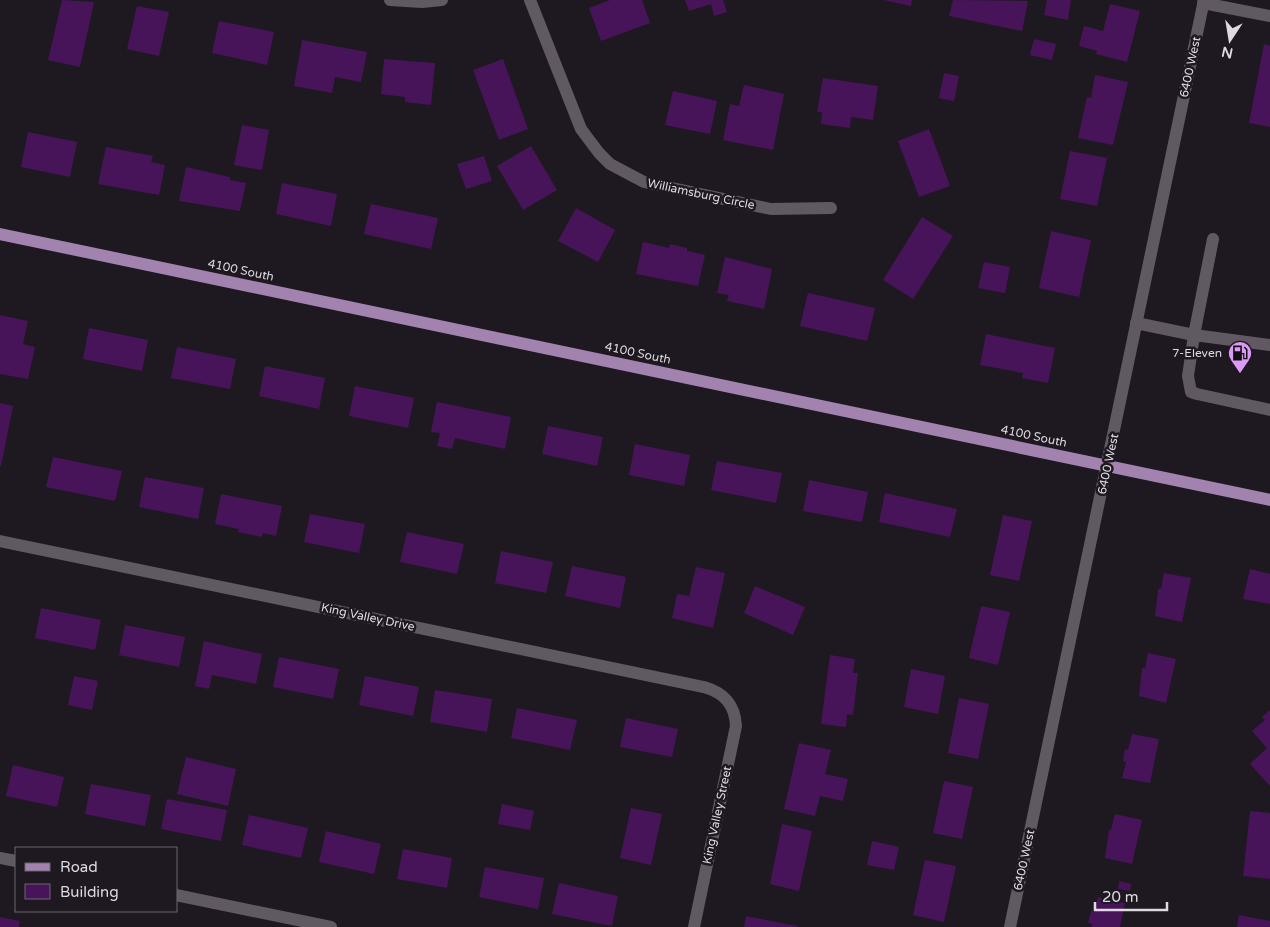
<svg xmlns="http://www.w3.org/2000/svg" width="1270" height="927" viewBox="0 0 1270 927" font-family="'Varela Round',sans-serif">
  <rect width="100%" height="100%" fill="#1e1821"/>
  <g fill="#481459">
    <path d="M62,0L94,2L80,67L48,60Z"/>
    <path d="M610,0H642L650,23L601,41L589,8Z"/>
    <path d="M685,0H723L727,12L714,16L711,4L689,11Z"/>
    <path d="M884,0H912L911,6Z"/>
    <path d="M953,0L1028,1L1022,31L949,16Z"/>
    <path d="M1047,0H1071L1068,20L1044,15Z"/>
    <path d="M1110,4L1140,11L1127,62L1096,54L1097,51L1079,46L1084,26L1103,31Z"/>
    <path d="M137,6L169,12L159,56L127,49Z"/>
    <path d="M219,21L274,32L267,65L212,53Z"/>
    <path d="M1034,39L1056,44L1052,60L1030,55Z"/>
    <path d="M302,40L367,52L361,82L335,77L332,93L294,86Z"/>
    <path d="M1264,44L1270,46V127L1249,123Z"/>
    <path d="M384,59L435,63L431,105L405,102V97L381,94Z"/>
    <path d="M503,59L528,129L499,140L473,70Z"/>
    <path d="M944,73L959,76L954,101L939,98Z"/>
    <path d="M1095,75L1128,82L1113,145L1078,138L1087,97L1091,98Z"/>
    <path d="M823,78L878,86L873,120L851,117L850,128L821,124L822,112H817Z"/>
    <path d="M744,85L784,94L773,150L723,140L730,104L739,106Z"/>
    <path d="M673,91L717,101L710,134L665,125Z"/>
    <path d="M242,125L269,130L262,170L234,165Z"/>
    <path d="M929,129L950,186L919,197L898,141Z"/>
    <path d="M28,132L77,142L70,177L21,167Z"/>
    <path d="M531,146L557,190L523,210L497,166Z"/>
    <path d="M106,147L153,156L151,162L165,165L159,195L98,184Z"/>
    <path d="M1070,151L1107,158L1097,206L1060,199Z"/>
    <path d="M484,156L492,181L466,189L457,164Z"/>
    <path d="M186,167L230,177V180L246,183L240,211L179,201Z"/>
    <path d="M282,183L337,194L331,226L276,214Z"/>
    <path d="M371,204L438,218L431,249L364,234Z"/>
    <path d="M576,208L615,230L598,262L558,241Z"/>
    <path d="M922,217L953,236L913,299L883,280Z"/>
    <path d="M1051,231L1091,240L1079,297L1039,288Z"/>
    <path d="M643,242L669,248L670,244L687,248V251L705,255L698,286L636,274Z"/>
    <path d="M725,257L772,269L764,309L727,301L729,295L717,293Z"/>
    <path d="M984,262L1010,267L1005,293L978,288Z"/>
    <path d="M808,293L875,308L867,341L800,326Z"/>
    <path d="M0,315L28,321L23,344L35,347L28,379L0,374Z"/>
    <path d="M89,328L148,340L142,371L83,359Z"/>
    <path d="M986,334L1055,348L1048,383L1022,378L1023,373L980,365Z"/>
    <path d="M177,347L236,359L230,389L171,378Z"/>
    <path d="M265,366L325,378L319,409L259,396Z"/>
    <path d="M355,386L414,398L408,428L349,416Z"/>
    <path d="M437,402L511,417L505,449L455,438L452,449L437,446L440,433L431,432Z"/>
    <path d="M0,403L13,406L1,466H0Z"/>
    <path d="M548,426L603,437L597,466L542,454Z"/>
    <path d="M635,444L690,455L684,486L629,475Z"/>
    <path d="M53,457L122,471L115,501L46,487Z"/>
    <path d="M717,461L782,473L776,503L711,490Z"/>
    <path d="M145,477L204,488L198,519L139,507Z"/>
    <path d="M809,480L868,492L862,522L803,511Z"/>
    <path d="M885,493L957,509L950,537L879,522Z"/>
    <path d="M221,494L282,506L276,536L263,533L262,537L238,532L239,529L215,524Z"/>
    <path d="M310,514L365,524L359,553L304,542Z"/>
    <path d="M1003,515L1032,521L1019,581L990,575Z"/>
    <path d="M407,532L464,544L457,574L400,562Z"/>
    <path d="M501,551L553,562L546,593L495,583Z"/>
    <path d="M572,566L626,577L620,608L565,596Z"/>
    <path d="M696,567L725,573L713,628L672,618L677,594L689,596Z"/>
    <path d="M1250,569L1270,574V604L1243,599Z"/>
    <path d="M1164,573L1191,578L1182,622L1155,616L1158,589H1161Z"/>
    <path d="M755,586L805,607L793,635L744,613Z"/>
    <path d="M981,606L1010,612L998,665L969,658Z"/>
    <path d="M41,608L101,620L95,650L35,638Z"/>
    <path d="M125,625L185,637L179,667L119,655Z"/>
    <path d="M204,641L262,654L256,684L212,675L209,689L195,686Z"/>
    <path d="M1148,653L1176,659L1166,703L1139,696L1142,668L1145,669Z"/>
    <path d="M830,655L855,659L853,673H858L853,715L847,714L846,727L821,724Z"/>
    <path d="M279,657L339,669L333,699L273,687Z"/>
    <path d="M911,669L945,676L938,714L904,707Z"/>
    <path d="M74,676L98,681L92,710L68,705Z"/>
    <path d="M365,676L419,687L413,716L359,705Z"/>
    <path d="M435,690L492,699L487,732L430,722Z"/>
    <path d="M959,698L989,704L978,759L948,753Z"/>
    <path d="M517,708L577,720L570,750L511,738Z"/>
    <path d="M1270,710V786L1250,764L1267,748L1252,731L1265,720L1262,717Z"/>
    <path d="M626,718L678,729L672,757L620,747Z"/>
    <path d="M1132,734L1159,739L1150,783L1122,778L1126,762L1123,761L1125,749L1128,750Z"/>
    <path d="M799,743L831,750L825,774L848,779L843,801L820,796L815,816L784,809Z"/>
    <path d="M186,757L236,769L228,806L177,794Z"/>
    <path d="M13,765L64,777L57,807L6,796Z"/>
    <path d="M944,781L973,787L962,839L933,833Z"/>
    <path d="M91,784L151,795L145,826L85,814Z"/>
    <path d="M167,799L227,810L221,841L161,829Z"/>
    <path d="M502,804L534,811L530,830L498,824Z"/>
    <path d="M631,808L662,814L651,865L620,858Z"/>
    <path d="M1250,811L1270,813V879L1243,876Z"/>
    <path d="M1115,814L1142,820L1132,864L1105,858L1109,830H1111Z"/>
    <path d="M249,815L308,828L301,858L242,845Z"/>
    <path d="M782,824L812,831L799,891L770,884Z"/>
    <path d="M326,831L381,844L374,874L319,862Z"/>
    <path d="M872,841L899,847L894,870L867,865Z"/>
    <path d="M403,849L452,858L447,888L397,879Z"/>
    <path d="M925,860L956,866L944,922L913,915Z"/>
    <path d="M485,867L544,878L538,909L479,897Z"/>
    <path d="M1119,881L1131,884L1130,891L1118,889Z"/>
    <path d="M559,883L618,896L612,926L552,914Z"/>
    <path d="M1098,897L1125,903L1120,927H1092V924L1088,923L1091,911L1095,912Z"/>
    <path d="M1239,915L1270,921V927H1237Z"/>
    <path d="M746,916L797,926V927H744Z"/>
    <path d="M0,917L20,921L19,927H0Z"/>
  </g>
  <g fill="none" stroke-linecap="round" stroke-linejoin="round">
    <g stroke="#605963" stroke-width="12">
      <path d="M390,0L422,2L442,0"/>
      <path d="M530,0L581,129L599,153L610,164L644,182L771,209L831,208"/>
      <path d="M1203,3L1270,16"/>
      <path d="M1136,323L1194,335L1213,239"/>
      <path d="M1270,345L1194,335L1188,376L1191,392L1197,394L1270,410"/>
      <path d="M0,541L704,687C725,693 735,705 736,726L694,927"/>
      <path d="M0,858L16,861"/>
      <path d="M176,895L331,927"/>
      <path d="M1010,927L1204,0"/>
    </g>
    <path stroke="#a282af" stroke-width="12" d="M0,234L1270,500"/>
  </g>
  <defs>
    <g id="fuel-pin" transform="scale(1.25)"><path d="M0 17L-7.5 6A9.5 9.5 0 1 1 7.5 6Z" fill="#dc99f5" stroke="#1e1821"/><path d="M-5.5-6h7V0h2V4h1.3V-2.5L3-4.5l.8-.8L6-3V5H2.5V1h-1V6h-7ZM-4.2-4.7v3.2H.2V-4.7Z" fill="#111"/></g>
  </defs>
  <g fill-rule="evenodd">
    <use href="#fuel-pin" x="1240" y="353"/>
  </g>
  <g text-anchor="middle" stroke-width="5" stroke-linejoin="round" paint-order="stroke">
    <g font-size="12" fill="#dedae0" stroke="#1e1821">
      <text transform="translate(1190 67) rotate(-78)" y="4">6400 West</text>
      <text transform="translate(701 194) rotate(12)" y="4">Williamsburg Circle</text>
      <text transform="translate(241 270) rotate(12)" y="4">4100 South</text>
      <text transform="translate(638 353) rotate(12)" y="4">4100 South</text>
      <text transform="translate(1034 436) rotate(12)" y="4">4100 South</text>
      <text transform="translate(1108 464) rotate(-78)" y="4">6400 West</text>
      <text transform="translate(368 617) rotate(12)" y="4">King Valley Drive</text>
      <text transform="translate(717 815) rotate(-78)" y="4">King Valley Street</text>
      <text transform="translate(1024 860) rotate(-78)" y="4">6400 West</text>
    </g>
    <g font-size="12" fill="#dedae0" stroke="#1e1821" text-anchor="end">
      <text x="1222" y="357">7-Eleven</text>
    </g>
  </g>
  <rect x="15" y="847" width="162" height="65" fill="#1e1821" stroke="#6b666d"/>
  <rect x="25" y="863" width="25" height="8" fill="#a282af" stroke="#6b666d"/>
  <text x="60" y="872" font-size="15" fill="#dedae0">Road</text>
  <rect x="25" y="884" width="25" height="15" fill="#481459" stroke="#6b666d"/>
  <text x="60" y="897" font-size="15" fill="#dedae0">Building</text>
  <g transform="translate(1230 40) rotate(192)" stroke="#1e1821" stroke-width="4" paint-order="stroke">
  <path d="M0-4L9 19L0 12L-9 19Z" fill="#dedae0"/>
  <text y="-8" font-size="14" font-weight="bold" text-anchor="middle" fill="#dedae0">N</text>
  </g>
  <path d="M1095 902v8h72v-8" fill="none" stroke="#dedae0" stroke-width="2.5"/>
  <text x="1102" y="902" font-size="15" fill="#dedae0" stroke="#1e1821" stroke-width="4" paint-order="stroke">20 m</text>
</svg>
